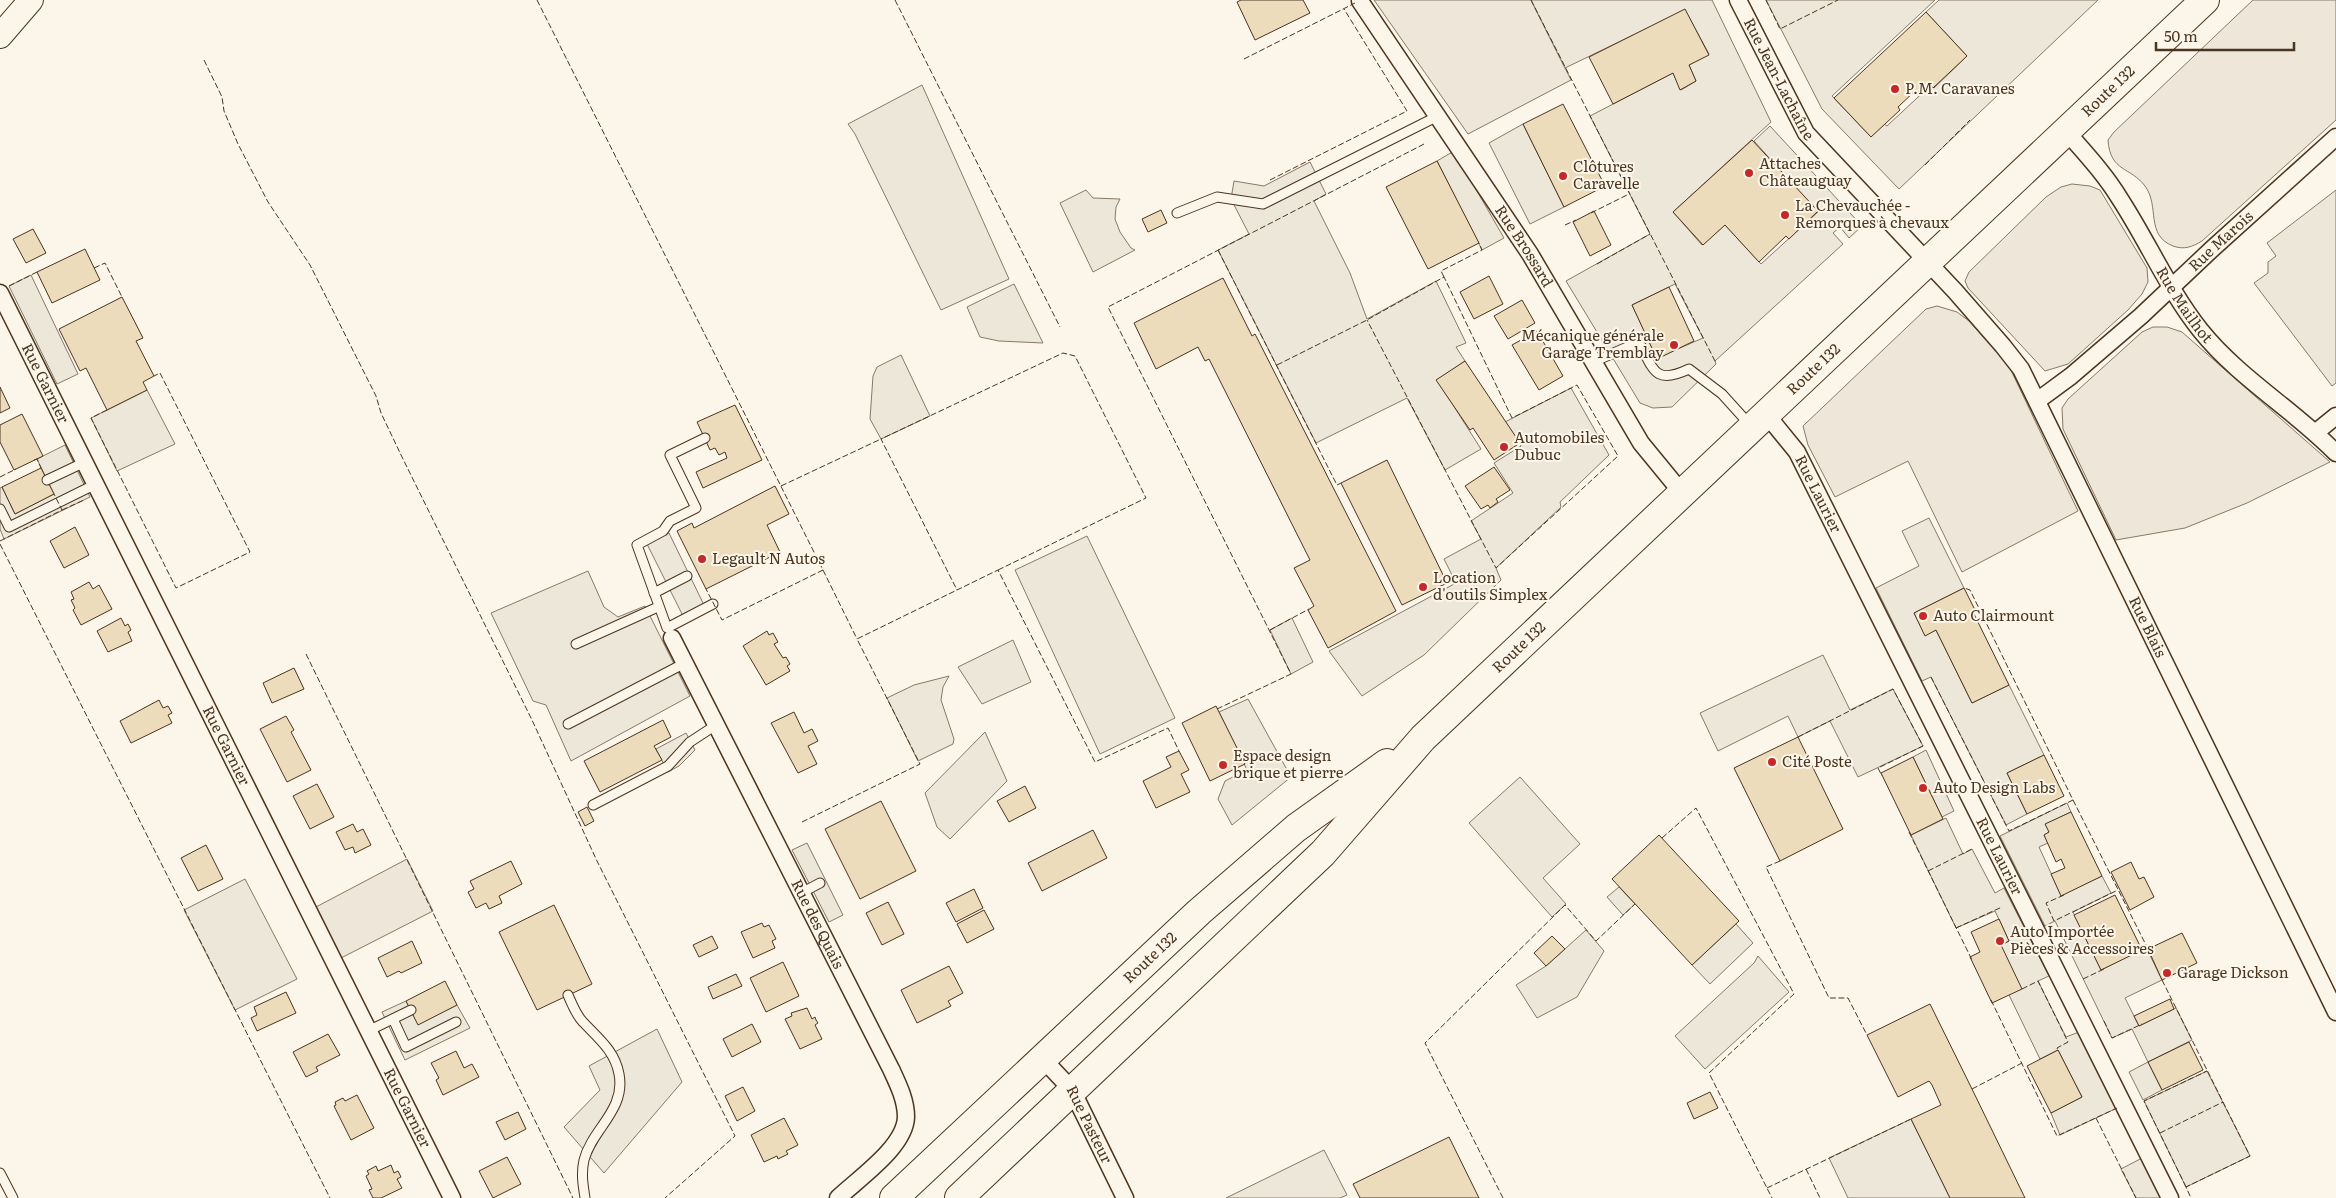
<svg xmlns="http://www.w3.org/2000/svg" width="2336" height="1198" viewBox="0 0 2336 1198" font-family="Literata,serif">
  <rect width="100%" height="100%" fill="#fbf6e9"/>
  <g fill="#ede6d9" stroke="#887966">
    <path d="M1374,0H1531L1571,80L1468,134Z"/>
    <path d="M2253,0H2336V120L2202,241C2192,247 2184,250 2173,246C2145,235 2160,206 2145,186C2131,167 2110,172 2108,140L2114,132Z"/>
    <path d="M2072,184L2090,186L2100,190L2147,268L2148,282L2142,294L2128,310L2068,364L2045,371L1968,288L1965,281L1969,272L2046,197L2061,187Z"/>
    <path d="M1937,306L1957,312L1969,321L2008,364L2078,511L1962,572L1908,461L1835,497L1808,445L1803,426L1926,309Z"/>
    <path d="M2153,327H2167L2182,332L2330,462L2247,503L2185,528L2116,540L2063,429L2062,408L2068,399L2142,332Z"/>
    <path d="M407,859L433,911L341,958L316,907Z"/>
  </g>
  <g fill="#ede7d9" stroke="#887966" fill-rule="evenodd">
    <path d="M1531,0H1712L1771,122L1673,212L1702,245L1725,225L1761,264L1818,212L1754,141L1770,126L1862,226L1849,238L1840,227L1833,233L1843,244L1715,361L1716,364L1672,407L1653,408L1640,403L1566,281L1650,234L1590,116L1673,73L1681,90L1696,81L1689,65L1709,54L1685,10L1565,68ZM1675,284L1703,338L1657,358L1632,305Z"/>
    <path d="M1766,0H1935L1832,96L1871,137L1884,124L1887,126L1931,85L1934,88L1967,56L1926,12L1939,0H2098L1899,189L1822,109Z"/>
    <path d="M922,85L1009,279L941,310L855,134L848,124Z"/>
    <path d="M1523,124L1564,207L1530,224L1489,143Z"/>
    <path d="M1454,151L1504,238L1482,250L1437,161Z"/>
    <path d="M1310,162L1326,194L1314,201L1350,273L1367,319L1436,281L1466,343L1456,347L1465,361L1437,380L1481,449L1445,470L1407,398L1316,443L1218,250L1249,234L1231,199L1234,181L1264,186Z"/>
    <path d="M1086,190L1093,198L1120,199L1116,207L1115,219L1120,232L1131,248L1135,250L1093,272L1060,203Z"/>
    <path d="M2336,190V383L2332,386L2254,283L2268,273V262L2276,256L2267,243Z"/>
    <path d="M31,275L78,374L57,384L9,286Z"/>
    <path d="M1014,284L1043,343L999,341L980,337L967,307Z"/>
    <path d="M901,355L930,416L881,439L870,419L873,376L877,367Z"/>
    <path d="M1571,388L1609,455L1560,502L1561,507L1496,568L1501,580L1424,655L1362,696L1329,651L1456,583L1444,559L1481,539L1471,521L1513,493L1494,463L1521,446L1505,422Z"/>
    <path d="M147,390L175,444L117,471L91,418Z"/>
    <path d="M65,445L90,497L4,539L0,529V488L2,487L15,514L54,494L37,459Z"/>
    <path d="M1929,518L1964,588L1914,613L1925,635L1936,630L1972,703L2009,685L2044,755L2007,773L2027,814L2006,825L1931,677L1922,681L1876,588L1919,566L1902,531Z"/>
    <path d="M669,533L704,605L683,616L647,544Z"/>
    <path d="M1087,536L1175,718L1100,754L1015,570Z"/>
    <path d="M588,571L604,607L618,617L645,606L690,696L571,761L546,705L533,701L491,613Z"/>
    <path d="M1292,618L1313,662L1291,674L1270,630Z"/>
    <path d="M1013,640L1031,682L982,704L958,667Z"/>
    <path d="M1823,655L1850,710L1893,689L1923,746L1858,777L1830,721L1798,737L1788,716L1718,751L1700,713Z"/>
    <path d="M949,676L943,687L941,700L954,739L953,744L918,761L887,698L914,685Z"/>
    <path d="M1248,699L1291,777L1232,825L1218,799L1225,781L1247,770L1219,712Z"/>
    <path d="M985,732L1007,781L950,839L937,827L925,793Z"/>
    <path d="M686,733L695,750L679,766L668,772L656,749Z"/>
    <path d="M1926,750L1954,811L1942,817L1913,757Z"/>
    <path d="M1520,777L1580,844L1543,878L1566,904L1552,917L1469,823Z"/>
    <path d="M2067,803L2071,812L2046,824L2049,832L2044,835L2048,843L2039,847L2061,895L2102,876L2111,893L2073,912L2101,970L2146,947L2162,980L2125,998L2139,1026L2176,1008L2192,1040L2148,1062L2162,1090L2143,1100L2129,1072L2148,1062L2132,1029L2112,1038L2055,921L2045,926L2000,836Z"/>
    <path d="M1946,818L1963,854L1972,849L1995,893L2004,888L2049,976L2038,981L2066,1037L2079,1032L2117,1108L2060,1135L2051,1113L2082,1097L2058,1050L2040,1059L2009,995L2001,945L2009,941L1995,911L1956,928L1911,835Z"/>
    <path d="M807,843L843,915L829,922L792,850Z"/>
    <path d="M245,879L297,979L235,1010L184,910Z"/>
    <path d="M1619,887L1635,904L1623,915L1607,897Z"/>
    <path d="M1736,924L1753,943L1710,984L1692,965Z"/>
    <path d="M1586,930L1604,951L1577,997L1537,1018L1516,985L1546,966Z"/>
    <path d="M1758,956L1789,992L1705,1069L1675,1036L1754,963Z"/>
    <path d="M406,1001L418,1024L457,1005L470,1028L405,1060L382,1012Z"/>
    <path d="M657,1029L682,1082L604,1173L564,1127L600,1090L589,1066Z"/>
    <path d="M2207,1071L2250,1156L2186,1187L2144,1101Z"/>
    <path d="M1911,1119L1950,1198H1848L1829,1158Z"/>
    <path d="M1324,1150L1347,1195L1340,1198H1226Z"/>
    <path d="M2142,1158L2166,1198H2136L2121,1169Z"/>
  </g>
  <g fill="#ecdcbc" stroke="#4a3520">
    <path d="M1241,0H1303L1310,13L1255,40L1237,2Z"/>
    <path d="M1685,9L1709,55L1689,65L1696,81L1680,90L1673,73L1613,104L1589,57Z"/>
    <path d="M1926,12L1967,56L1933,88L1929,83L1918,92L1916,90L1898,107L1900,110L1871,137L1834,98Z"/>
    <path d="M1563,104L1605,186L1564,207L1523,124Z"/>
    <path d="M1752,140L1818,211L1789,239L1786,236L1759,262L1725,225L1703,245L1673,212Z"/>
    <path d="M1437,161L1479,243L1428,269L1386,187Z"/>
    <path d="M1161,210L1167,223L1148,232L1142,219Z"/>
    <path d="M1594,211L1611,245L1590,256L1573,222Z"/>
    <path d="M33,229L46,253L26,263L13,239Z"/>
    <path d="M85,249L100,280L52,303L37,272Z"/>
    <path d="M1489,276L1503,304L1474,319L1460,292Z"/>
    <path d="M1223,278L1252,336L1255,334L1396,611L1328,648L1308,610L1314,606L1294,568L1310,560L1209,359L1205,361L1198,347L1156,369L1134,323Z"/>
    <path d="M1669,287L1694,341L1657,359L1632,305Z"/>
    <path d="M122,297L143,338L136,341L154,376L143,382L147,390L107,410L86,368L80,371L59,329Z"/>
    <path d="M1522,300L1535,323L1508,339L1494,316Z"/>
    <path d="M1537,331L1563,376L1539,390L1512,345Z"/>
    <path d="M1465,361L1520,443L1494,460L1473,428L1470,430L1436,380Z"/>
    <path d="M0,387L10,408L0,413Z"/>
    <path d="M735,405L762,460L703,488L696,472L727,458L725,452L719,455L715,448L710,450L697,422Z"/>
    <path d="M22,414L43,456L14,470L0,442V425Z"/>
    <path d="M1387,460L1447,583L1402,605L1341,483Z"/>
    <path d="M1494,467L1510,490L1496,499L1498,502L1490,508L1488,505L1481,509L1465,486Z"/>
    <path d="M41,468L54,494L15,514L2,487Z"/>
    <path d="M775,486L789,514L767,525L780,552L706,589L677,531L692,523L694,528Z"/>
    <path d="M75,527L89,555L64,568L50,541Z"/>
    <path d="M89,582L93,589L99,585L112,609L81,625L73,610L75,608L71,600L74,599L71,592Z"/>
    <path d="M1964,588L1975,610L1973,612L2009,685L1972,703L1936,630L1925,636L1914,613Z"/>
    <path d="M121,618L125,626L128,624L131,630L128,632L132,641L108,652L97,631Z"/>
    <path d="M767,631L769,635L773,633L778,642L774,644L783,658L786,657L790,664L787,666L790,671L766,685L743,646Z"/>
    <path d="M294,668L304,689L272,703L263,683Z"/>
    <path d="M159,700L163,708L168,706L172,713L168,715L172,723L131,743L120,721Z"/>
    <path d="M1216,706L1245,764L1210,781L1182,723Z"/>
    <path d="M794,712L804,733L812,729L818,741L808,746L817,764L798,773L771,723Z"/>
    <path d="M286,716L294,730L291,732L311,770L287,782L260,729Z"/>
    <path d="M663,720L671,737L654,746L662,760L600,792L584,761Z"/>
    <path d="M1798,737L1843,829L1780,861L1734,768Z"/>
    <path d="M1179,751L1189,770L1181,774L1190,792L1156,808L1143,781L1171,767L1166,757Z"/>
    <path d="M2044,755L2064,796L2027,814L2007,773Z"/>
    <path d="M1913,757L1943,819L1911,835L1881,773Z"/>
    <path d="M317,784L334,817L310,829L293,796Z"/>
    <path d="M1025,786L1036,808L1009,822L997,801Z"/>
    <path d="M881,801L916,871L860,899L825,829Z"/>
    <path d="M587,807L594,821L585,826L578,812Z"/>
    <path d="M2071,812L2102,876L2061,896L2051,874L2065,868L2061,859L2056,862L2044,835L2049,832L2045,824Z"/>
    <path d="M353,824L357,832L363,829L371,845L355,853L353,847L345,850L336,832Z"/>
    <path d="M1093,830L1107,858L1042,891L1028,863Z"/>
    <path d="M1659,835L1739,921L1692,965L1612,879Z"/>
    <path d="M206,845L223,879L198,891L181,858Z"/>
    <path d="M511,861L522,884L499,896L502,903L489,909L486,903L476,908L468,892L474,889L470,881Z"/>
    <path d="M2131,862L2139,879L2144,877L2154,897L2130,910L2111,872Z"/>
    <path d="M974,889L983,908L956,922L946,903Z"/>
    <path d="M2115,895L2142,950L2101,970L2074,915Z"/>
    <path d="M888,902L904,934L882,945L866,913Z"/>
    <path d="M554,905L592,984L537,1010L499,932Z"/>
    <path d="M984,910L994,929L967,943L957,924Z"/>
    <path d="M1999,919L2009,941L2001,945L2022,989L1992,1003L1970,957L1980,952L1971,932Z"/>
    <path d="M762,923L764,927L769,925L776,939L772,941L775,948L753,958L741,932Z"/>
    <path d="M2182,933L2197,963L2162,980L2148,949Z"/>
    <path d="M712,936L718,948L699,957L693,945Z"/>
    <path d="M1552,936L1565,949L1546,966L1534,953Z"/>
    <path d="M412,941L422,963L401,973L399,971L387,977L378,958Z"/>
    <path d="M783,962L799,996L766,1012L750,978Z"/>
    <path d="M949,966L963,993L948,1001L951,1006L917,1023L901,990Z"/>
    <path d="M736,974L742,986L713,999L708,987Z"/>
    <path d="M445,981L457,1005L418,1025L406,1001Z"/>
    <path d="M286,992L296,1013L257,1031L251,1018L257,1015L254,1007Z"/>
    <path d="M2170,999L2174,1009L2139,1026L2134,1016Z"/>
    <path d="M1930,1004L1972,1089L2025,1198H1950L1911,1119L1941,1105L1932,1085L1929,1081L1898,1097L1867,1035Z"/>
    <path d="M807,1008L812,1019L815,1017L816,1020L818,1023L815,1025L822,1039L800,1049L785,1019L792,1016L791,1013Z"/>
    <path d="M752,1024L761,1042L732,1057L723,1039Z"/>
    <path d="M328,1034L340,1055L316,1067L318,1071L306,1077L293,1052Z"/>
    <path d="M2189,1042L2203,1070L2162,1090L2148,1062Z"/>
    <path d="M2058,1050L2082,1097L2051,1113L2027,1066Z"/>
    <path d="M456,1051L464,1068L472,1064L479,1077L443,1095L436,1080L439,1078L431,1063Z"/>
    <path d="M743,1087L755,1111L737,1121L725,1096Z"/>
    <path d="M1710,1092L1718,1108L1694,1119L1687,1103Z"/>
    <path d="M357,1095L374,1128L351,1140L334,1106L336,1105L335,1102L343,1098L345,1101Z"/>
    <path d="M518,1112L526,1129L505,1140L496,1122Z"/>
    <path d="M784,1118L798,1145L786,1151L788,1154L778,1159L777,1156L764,1162L751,1135Z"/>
    <path d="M1449,1137L1479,1198H1360L1353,1184Z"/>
    <path d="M507,1157L521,1184L493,1198L479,1171Z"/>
    <path d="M391,1165L394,1173L398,1171L401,1177L397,1179L402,1188L381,1198H373L369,1190L372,1189L366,1176L369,1174L367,1171L376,1166L378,1171Z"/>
  </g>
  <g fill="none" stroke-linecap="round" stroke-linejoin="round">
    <g stroke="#4a3520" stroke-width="11">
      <g id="lane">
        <path d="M1177,213L1217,197L1263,204L1438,116"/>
        <path d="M1593,362L1639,342C1654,371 1655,385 1689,369L1722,394L1750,425"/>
        <path d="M705,438L670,455L696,508L670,521L663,531L637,545L667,628L713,604"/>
        <path d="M47,480L85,462"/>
        <path d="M0,509L9,527L96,484"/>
        <path d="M654,593L687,576"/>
        <path d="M576,644L658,607"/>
        <path d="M568,724L685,663"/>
        <path d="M593,805L668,766L690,742L716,725"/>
        <path d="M801,893L820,883"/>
        <path d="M568,995C572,1004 576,1015 583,1022C598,1038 615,1051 619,1074C626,1110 592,1129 584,1160C581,1174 583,1185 585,1198"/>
        <path d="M393,1019L406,1047L456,1022"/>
        <path d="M368,1031L411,1010"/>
        <path d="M0,1173L13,1198"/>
      </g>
    </g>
    <g stroke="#4a3520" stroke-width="19">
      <g id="street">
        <path id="s1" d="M1738,0L1806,133L1955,291L2003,346L2021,369L2336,1012"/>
        <path id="s2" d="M1360,1L1530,254L1641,443L1682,493"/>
        <path id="s3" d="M2066,131C2085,153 2105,174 2120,199C2148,242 2169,291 2201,331C2239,378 2294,410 2336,453"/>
        <path id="s4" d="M0,293L452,1198"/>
        <path id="s5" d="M2037,401L2071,376L2141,316L2212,249L2336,137"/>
        <path id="s6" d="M1766,414L1797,452L2170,1198"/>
        <path d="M2315,433L2336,416"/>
        <path id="s7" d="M672,638L891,1069C898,1084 906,1100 906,1117C905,1147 859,1178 838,1198"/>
        <path id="s8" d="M1043,1059L1072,1090L1125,1198"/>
      </g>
    </g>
    <g stroke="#4a3520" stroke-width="26">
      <path id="secondary" d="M0,36L31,0"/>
    </g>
    <g stroke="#4a3520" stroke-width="30">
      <g id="highway">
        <path id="s9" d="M894,1198L1199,912L1296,828L1387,763"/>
        <path id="s10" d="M959,1198L1323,853L1423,738L2205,0"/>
      </g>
    </g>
    <use href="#lane" stroke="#fbf6e9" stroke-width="9"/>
    <use href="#street" stroke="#fbf6e9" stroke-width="16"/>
    <use href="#secondary" stroke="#fbf6e9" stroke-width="24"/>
    <use href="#highway" stroke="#fbf6e9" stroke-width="28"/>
    <g stroke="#4a3520" stroke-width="1" stroke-dasharray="6 2.5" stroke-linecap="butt">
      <path d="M537,0L823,570L722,620L706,589"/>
      <path d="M895,0L1060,327"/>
      <path d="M1531,0L1716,363"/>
      <path d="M1766,0L1780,29L1838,0"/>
      <path d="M1244,59L1355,3"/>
      <path d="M204,60L222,97L224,111L238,144L268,202L310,265L376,396L381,413L402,457L532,720L597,861L735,1136L665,1198"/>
      <path d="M1925,165L1970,120"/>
      <path d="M1270,180L1407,111L1344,9"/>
      <path d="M1591,213L1629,194"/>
      <path d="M1565,225L1576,220"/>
      <path d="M1218,250L1337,485L1341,483"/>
      <path d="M1597,264L1650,234"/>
      <path d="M94,268L105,263L122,297"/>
      <path d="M1444,277L1441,271L1482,250L1479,243"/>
      <path d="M9,286L37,272"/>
      <path d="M1277,365L1367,320L1374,316L1444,277L1512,418L1577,385L1618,456L1496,568L1367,320"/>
      <path d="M107,410L91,418L176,588L250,552L160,373L154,376"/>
      <path d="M34,460L37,459L41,468"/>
      <path d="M0,477L16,469"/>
      <path d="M781,486L881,439"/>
      <path d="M62,510L84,500"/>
      <path d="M0,541L62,510L54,494"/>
      <path d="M0,544L330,1198"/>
      <path d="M823,570L857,639"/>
      <path d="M998,570L1146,498L1075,356L1063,353L881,439L957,590L998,570L1095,762L1168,728L1179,751"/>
      <path d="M1270,630L1309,609"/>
      <path d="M306,654L573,1198"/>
      <path d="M1931,677L2009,831L2073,800L1970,590L1964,588"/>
      <path d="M1217,709L1291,674L1108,307L1426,143"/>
      <path d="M1798,737L1893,689L1923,746L1878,768L1882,776"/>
      <path d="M2073,800L2148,949"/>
      <path d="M802,822L920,764L857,639L957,590"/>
      <path d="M1909,832L1972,960"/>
      <path d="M1662,838L1696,808L1794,994L1709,1073L1772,1198"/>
      <path d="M1780,861L1766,867L1829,998H1848L1867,1035"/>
      <path d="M1928,871L1972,849"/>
      <path d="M2064,895L2046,903L2054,921L2118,890"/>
      <path d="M1956,928L2002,907"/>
      <path d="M2083,979L2104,969"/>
      <path d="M2162,980L2250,1156L2186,1187L2191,1198"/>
      <path d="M2022,989L2038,981L2068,1042L2057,1048L2058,1050"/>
      <path d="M1991,1000L2057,1136L2117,1108"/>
      <path d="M2104,1021L2112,1038L2142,1024"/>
      <path d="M1972,1089L2022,1063"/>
      <path d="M2096,1118L2136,1198"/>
      <path d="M2160,1133L2223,1102"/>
      <path d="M1806,1169L1820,1198"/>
      <path d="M2186,1187L2144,1101L2207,1071"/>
      <path d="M1767,1188L1911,1119"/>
      <path d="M1503,1198L1425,1043L1565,905L1596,941L1635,904"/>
    </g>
  </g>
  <g fill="#c62828" stroke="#fbf6e9" stroke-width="2">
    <circle cx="1895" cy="89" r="5"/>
    <circle cx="1749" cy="173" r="5"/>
    <circle cx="1563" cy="176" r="5"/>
    <circle cx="1785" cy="215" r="5"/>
    <circle cx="1674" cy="345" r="5"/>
    <circle cx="1504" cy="447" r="5"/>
    <circle cx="702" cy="559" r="5"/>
    <circle cx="1423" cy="587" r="5"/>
    <circle cx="1923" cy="616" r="5"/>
    <circle cx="1772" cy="762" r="5"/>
    <circle cx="1223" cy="765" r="5"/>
    <circle cx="1923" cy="788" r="5"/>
    <circle cx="2000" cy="941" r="5"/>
    <circle cx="2167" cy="973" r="5"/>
  </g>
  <g text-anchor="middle" stroke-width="4" stroke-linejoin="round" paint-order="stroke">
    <g font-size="15" fill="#4a3520" stroke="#fbf6e9">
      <text dy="5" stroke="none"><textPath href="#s1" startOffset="89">Rue Jean-Lachaîne</textPath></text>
      <text dy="5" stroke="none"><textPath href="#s10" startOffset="1596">Route 132</textPath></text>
      <text dy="5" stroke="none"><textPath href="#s5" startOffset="244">Rue Marois</textPath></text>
      <text dy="5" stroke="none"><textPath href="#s2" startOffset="295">Rue Brossard</textPath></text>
      <text dy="5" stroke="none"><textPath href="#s3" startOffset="211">Rue Mailhot</textPath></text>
      <text dy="5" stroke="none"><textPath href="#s10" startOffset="1191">Route 132</textPath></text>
      <text dy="5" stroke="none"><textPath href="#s4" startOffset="101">Rue Garnier</textPath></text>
      <text dy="5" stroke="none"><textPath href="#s6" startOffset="96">Rue Laurier</textPath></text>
      <text dy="5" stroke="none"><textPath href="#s1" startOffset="756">Rue Blais</textPath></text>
      <text dy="5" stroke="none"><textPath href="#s10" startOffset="786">Route 132</textPath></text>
      <text dy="5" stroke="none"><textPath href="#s4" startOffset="506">Rue Garnier</textPath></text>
      <text dy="5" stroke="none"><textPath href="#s6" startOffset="501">Rue Laurier</textPath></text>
      <text dy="5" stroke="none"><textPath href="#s7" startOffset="321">Rue des Quais</textPath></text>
      <text dy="5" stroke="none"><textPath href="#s9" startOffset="351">Route 132</textPath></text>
      <text dy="5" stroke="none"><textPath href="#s4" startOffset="911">Rue Garnier</textPath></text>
      <text dy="5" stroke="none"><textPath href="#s8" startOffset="81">Rue Pasteur</textPath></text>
    </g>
    <g font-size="15" fill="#4a3520" stroke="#fbf6e9" text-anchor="start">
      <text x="1905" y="94">P.M. Caravanes</text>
      <text x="1759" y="169">Attaches<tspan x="1759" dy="17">Châteauguay</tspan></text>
      <text x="1573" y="172">Clôtures<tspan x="1573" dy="17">Caravelle</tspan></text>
      <text x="1795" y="211">La Chevauchée -<tspan x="1795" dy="17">Remorques à chevaux</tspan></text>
      <text x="1664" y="341" text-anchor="end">Mécanique générale<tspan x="1664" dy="17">Garage Tremblay</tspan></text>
      <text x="1514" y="443">Automobiles<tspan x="1514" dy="17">Dubuc</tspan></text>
      <text x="712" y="564">Legault N Autos</text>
      <text x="1433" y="583">Location<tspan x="1433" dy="17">d'outils Simplex</tspan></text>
      <text x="1933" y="621">Auto Clairmount</text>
      <text x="1233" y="761">Espace design<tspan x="1233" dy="17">brique et pierre</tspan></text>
      <text x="1782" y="767">Cité Poste</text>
      <text x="1933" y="793">Auto Design Labs</text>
      <text x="2010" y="937">Auto Importée<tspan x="2010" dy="17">Pièces &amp; Accessoires</tspan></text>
      <text x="2177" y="978">Garage Dickson</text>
    </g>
  </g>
  <path d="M2156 42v8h138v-8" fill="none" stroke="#4a3520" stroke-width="2.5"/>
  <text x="2164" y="42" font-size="15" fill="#4a3520" stroke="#fbf6e9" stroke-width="4" paint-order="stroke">50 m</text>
</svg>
